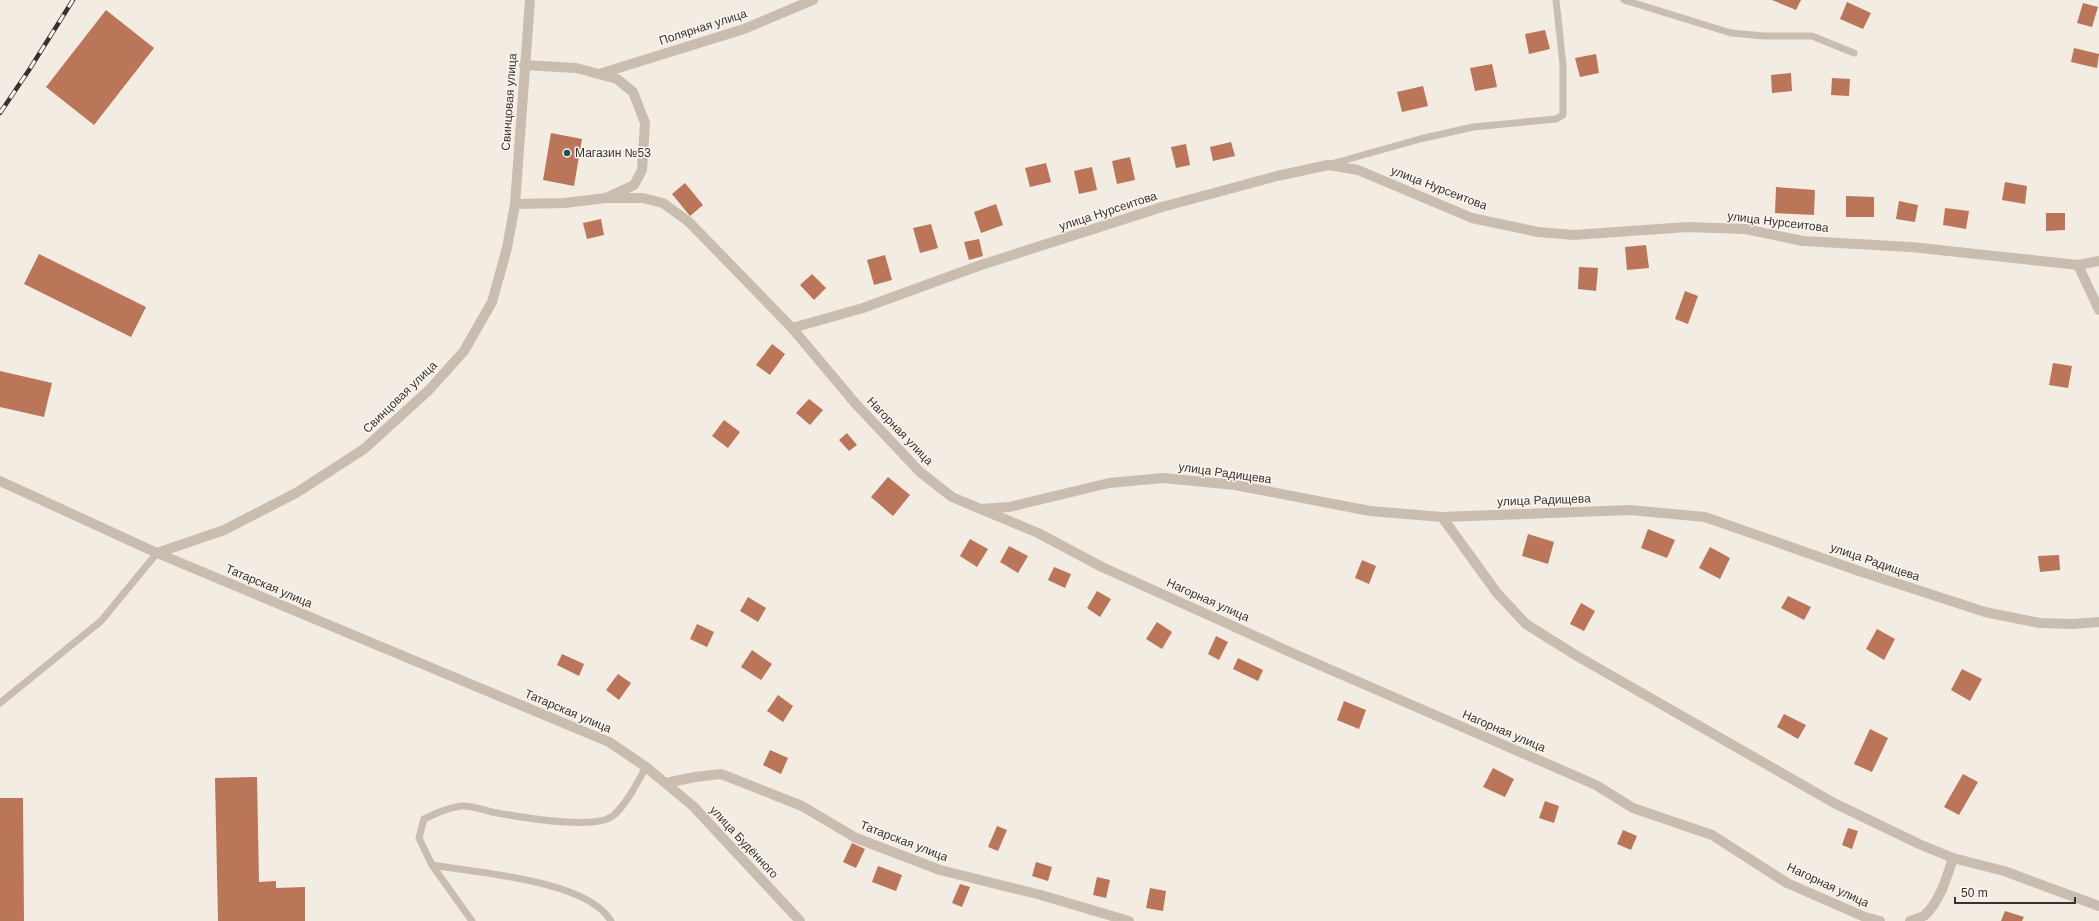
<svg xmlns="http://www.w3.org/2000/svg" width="2099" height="921" viewBox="0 0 2099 921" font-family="Arial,sans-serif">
  <rect width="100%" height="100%" fill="#f2ece3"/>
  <g fill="#bb7558">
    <path d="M1772,0H1801L1796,10Z"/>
    <path d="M1847,2L1871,13L1863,29L1840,19Z"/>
    <path d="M2083,3L2098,7L2092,27L2077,23Z"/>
    <path d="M106,10L154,48L94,125L46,87Z"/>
    <path d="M1545,30L1550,49L1529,54L1525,34Z"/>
    <path d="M2074,48L2099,54L2097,68L2071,62Z"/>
    <path d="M1596,54L1599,73L1580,77L1575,58Z"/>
    <path d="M1492,64L1497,87L1475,91L1470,68Z"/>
    <path d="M1791,73L1792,91L1772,93L1771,75Z"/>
    <path d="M1832,78L1850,79L1849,96L1831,95Z"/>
    <path d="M1423,86L1428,106L1402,112L1397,92Z"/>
    <path d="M551,133L582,139L574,186L543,180Z"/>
    <path d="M1231,142L1235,156L1213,161L1210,147Z"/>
    <path d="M1186,144L1190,165L1176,168L1171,147Z"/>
    <path d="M1130,157L1135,180L1117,184L1112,161Z"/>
    <path d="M1046,163L1051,182L1030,187L1025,168Z"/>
    <path d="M1092,167L1097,190L1079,194L1074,171Z"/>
    <path d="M2005,182L2027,186L2025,204L2002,200Z"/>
    <path d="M685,183L703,205L690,216L672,194Z"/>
    <path d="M1776,187L1815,190L1814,215L1775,213Z"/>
    <path d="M1846,196L1874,197V217H1846Z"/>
    <path d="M1899,201L1918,205L1915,222L1896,219Z"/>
    <path d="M996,204L1003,225L981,233L974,212Z"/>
    <path d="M1945,208L1969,211L1966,229L1943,225Z"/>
    <path d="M2046,213H2065V230L2046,231Z"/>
    <path d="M601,219L604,235L587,239L583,223Z"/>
    <path d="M931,224L938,248L920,253L913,228Z"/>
    <path d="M979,239L983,256L969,260L964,242Z"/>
    <path d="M1646,245L1649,268L1627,270L1625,247Z"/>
    <path d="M39,254L146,307L131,337L24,284Z"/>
    <path d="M885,255L892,280L874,285L867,260Z"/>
    <path d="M1579,267L1598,268L1596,291L1578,289Z"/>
    <path d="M812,274L826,288L814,300L800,285Z"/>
    <path d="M1685,291L1698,296L1688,324L1675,319Z"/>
    <path d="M772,344L785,354L770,375L756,365Z"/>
    <path d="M2053,363L2072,366L2068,388L2049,385Z"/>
    <path d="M0,371L52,383L44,417L0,407Z"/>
    <path d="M809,399L823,410L810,425L796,413Z"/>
    <path d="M724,420L740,432L728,448L712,436Z"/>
    <path d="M847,433L857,445L849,451L839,440Z"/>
    <path d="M888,477L910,495L893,516L871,497Z"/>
    <path d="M1648,529L1675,540L1667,558L1641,548Z"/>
    <path d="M1528,534L1554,542L1548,564L1522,556Z"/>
    <path d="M970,539L988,549L977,567L960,556Z"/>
    <path d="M1009,546L1028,556L1018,573L1000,562Z"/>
    <path d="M1710,547L1730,558L1720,579L1699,568Z"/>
    <path d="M2059,555L2060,570L2040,572L2038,556Z"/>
    <path d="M1362,560L1376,566L1369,584L1355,578Z"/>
    <path d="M1054,567L1071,574L1065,588L1048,580Z"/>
    <path d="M1097,591L1111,599L1100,617L1087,608Z"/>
    <path d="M1788,596L1811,607L1804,620L1781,608Z"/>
    <path d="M748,597L766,608L758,622L740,611Z"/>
    <path d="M1581,603L1595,611L1584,631L1570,624Z"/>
    <path d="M1157,622L1172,632L1162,649L1146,639Z"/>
    <path d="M697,624L714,632L707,647L690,639Z"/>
    <path d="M1877,629L1895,639L1884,660L1866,649Z"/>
    <path d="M1216,636L1228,642L1219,660L1208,654Z"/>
    <path d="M752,650L772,664L761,680L741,667Z"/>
    <path d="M562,654L584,664L579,676L557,665Z"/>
    <path d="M1238,658L1263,670L1258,681L1233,669Z"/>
    <path d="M1962,669L1982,679L1970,701L1951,690Z"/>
    <path d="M618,674L631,683L619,700L606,690Z"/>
    <path d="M778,695L793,706L783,722L767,711Z"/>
    <path d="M1344,701L1366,710L1359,729L1337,720Z"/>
    <path d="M1784,714L1806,725L1798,739L1777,727Z"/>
    <path d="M1870,729L1888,738L1872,772L1854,764Z"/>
    <path d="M770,750L788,758L781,774L763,765Z"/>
    <path d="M1493,768L1514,779L1505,797L1483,787Z"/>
    <path d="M1963,774L1978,782L1959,815L1944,807Z"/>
    <path d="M257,777L259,882L276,881V888L305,887V921H218L215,778Z"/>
    <path d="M0,798H23L24,921H0Z"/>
    <path d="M1545,801L1559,806L1554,823L1539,818Z"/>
    <path d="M997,826L1007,830L998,851L988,847Z"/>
    <path d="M1848,828L1858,831L1852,849L1842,845Z"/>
    <path d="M1623,830L1637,836L1631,850L1617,844Z"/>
    <path d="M852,843L865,849L856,868L843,862Z"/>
    <path d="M1036,862L1052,867L1048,881L1032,876Z"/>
    <path d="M878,866L902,875L896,891L872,882Z"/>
    <path d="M1097,877L1110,880L1106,898L1093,895Z"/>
    <path d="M960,884L970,887L962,907L952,903Z"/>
    <path d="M1150,888L1166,891L1163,911L1146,908Z"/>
    <path d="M2005,911L2024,917L2022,921H2001Z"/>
  </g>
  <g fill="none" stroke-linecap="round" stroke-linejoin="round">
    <g stroke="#c9bdb0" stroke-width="7">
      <path d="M1624,0L1731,33L1764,36H1812L1854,53"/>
      <path d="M1331,164L1420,139L1473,127L1556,119L1563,115V65L1556,0"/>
      <path d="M0,703L101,621L157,553"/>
      <path d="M432,865C478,873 587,880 611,921"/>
      <path d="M472,921L432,865L419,838L424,819C436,813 447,808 461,806C472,805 486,811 497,813C521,817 597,831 614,815C628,802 637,783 646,767"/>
    </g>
    <g stroke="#c9bdb0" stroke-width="10">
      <path d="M599,74L744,29L813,0"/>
      <path d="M606,198H643L663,203L689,222L792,328L855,403L920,472L952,497L1038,533L1102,567L1299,656L1596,785L1633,808L1712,835L1787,883L1865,917L1880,921"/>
      <path d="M515,204L565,203L606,198L634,185L642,170L645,123L633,92L617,79L576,68L524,65"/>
      <path d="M2078,265L2099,310"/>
      <path d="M792,328L863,308L981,265L1162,207L1277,176L1328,165L1358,170L1472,218L1538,232L1574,235L1687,227L1745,229L1803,241L1911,247L2078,265L2099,261"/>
      <path d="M981,509L1009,507L1109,483L1163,478L1235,485L1370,511L1442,517L1630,510L1705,517L1859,571L1985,612L2040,623L2073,624L2099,622"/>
      <path d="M1442,517L1497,593L1526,624L1577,656L1834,803L1919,844L1953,858L2004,871L2099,906"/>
      <path d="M157,553L224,530L296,493L364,449L429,390L464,351L492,302L507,248L515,204L530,0"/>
      <path d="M666,783L695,777L721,774L802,806L856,838L940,870L1041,895L1129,921"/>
      <path d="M1910,921C1914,919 1921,918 1925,915C1940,901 1947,877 1953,858"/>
    </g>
    <path stroke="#c9bdb0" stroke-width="10" d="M0,481L157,553L609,742L646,767L693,806L800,921"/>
    <g stroke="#39312d" stroke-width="4.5">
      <path id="rail" d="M0,113L29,70L73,0"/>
    </g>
    <use href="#rail" stroke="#faf5ef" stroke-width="3" stroke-dasharray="9" stroke-linecap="butt"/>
  </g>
  <circle fill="#265157" stroke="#faf5ef" stroke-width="1.5" cx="567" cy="153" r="4"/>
  <g text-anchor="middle" stroke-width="3" stroke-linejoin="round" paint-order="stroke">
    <g font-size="12" fill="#39312d" stroke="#faf5ef">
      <text transform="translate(703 27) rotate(-18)" y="4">Полярная улица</text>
      <text transform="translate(509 102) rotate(-86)" y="4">Свинцовая улица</text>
      <text transform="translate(1439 188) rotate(21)" y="4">улица Нурсеитова</text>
      <text transform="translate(1108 211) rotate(-18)" y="4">улица Нурсеитова</text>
      <text transform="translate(1778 222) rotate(7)" y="4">улица Нурсеитова</text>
      <text transform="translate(400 397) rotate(-44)" y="4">Свинцовая улица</text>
      <text transform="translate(900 431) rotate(46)" y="4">Нагорная улица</text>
      <text transform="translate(1225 473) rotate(8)" y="4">улица Радищева</text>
      <text transform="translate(1544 500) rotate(-2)" y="4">улица Радищева</text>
      <text transform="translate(1875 562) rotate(19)" y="4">улица Радищева</text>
      <text transform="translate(269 586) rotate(23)" y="4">Татарская улица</text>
      <text transform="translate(1208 600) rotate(24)" y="4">Нагорная улица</text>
      <text transform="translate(568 711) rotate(23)" y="4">Татарская улица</text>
      <text transform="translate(1504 731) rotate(23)" y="4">Нагорная улица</text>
      <text transform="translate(904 841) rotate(21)" y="4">Татарская улица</text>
      <text transform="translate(744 842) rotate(47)" y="4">улица Будённого</text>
      <text transform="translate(1828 885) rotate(25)" y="4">Нагорная улица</text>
    </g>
    <g font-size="12" fill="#39312d" stroke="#faf5ef" text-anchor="start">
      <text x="575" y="157">Магазин №53</text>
    </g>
  </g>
  <path d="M1955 897v6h120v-6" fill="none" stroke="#39312d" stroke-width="2"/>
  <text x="1961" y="897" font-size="12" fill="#39312d" stroke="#faf5ef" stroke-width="3" paint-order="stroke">50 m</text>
</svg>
